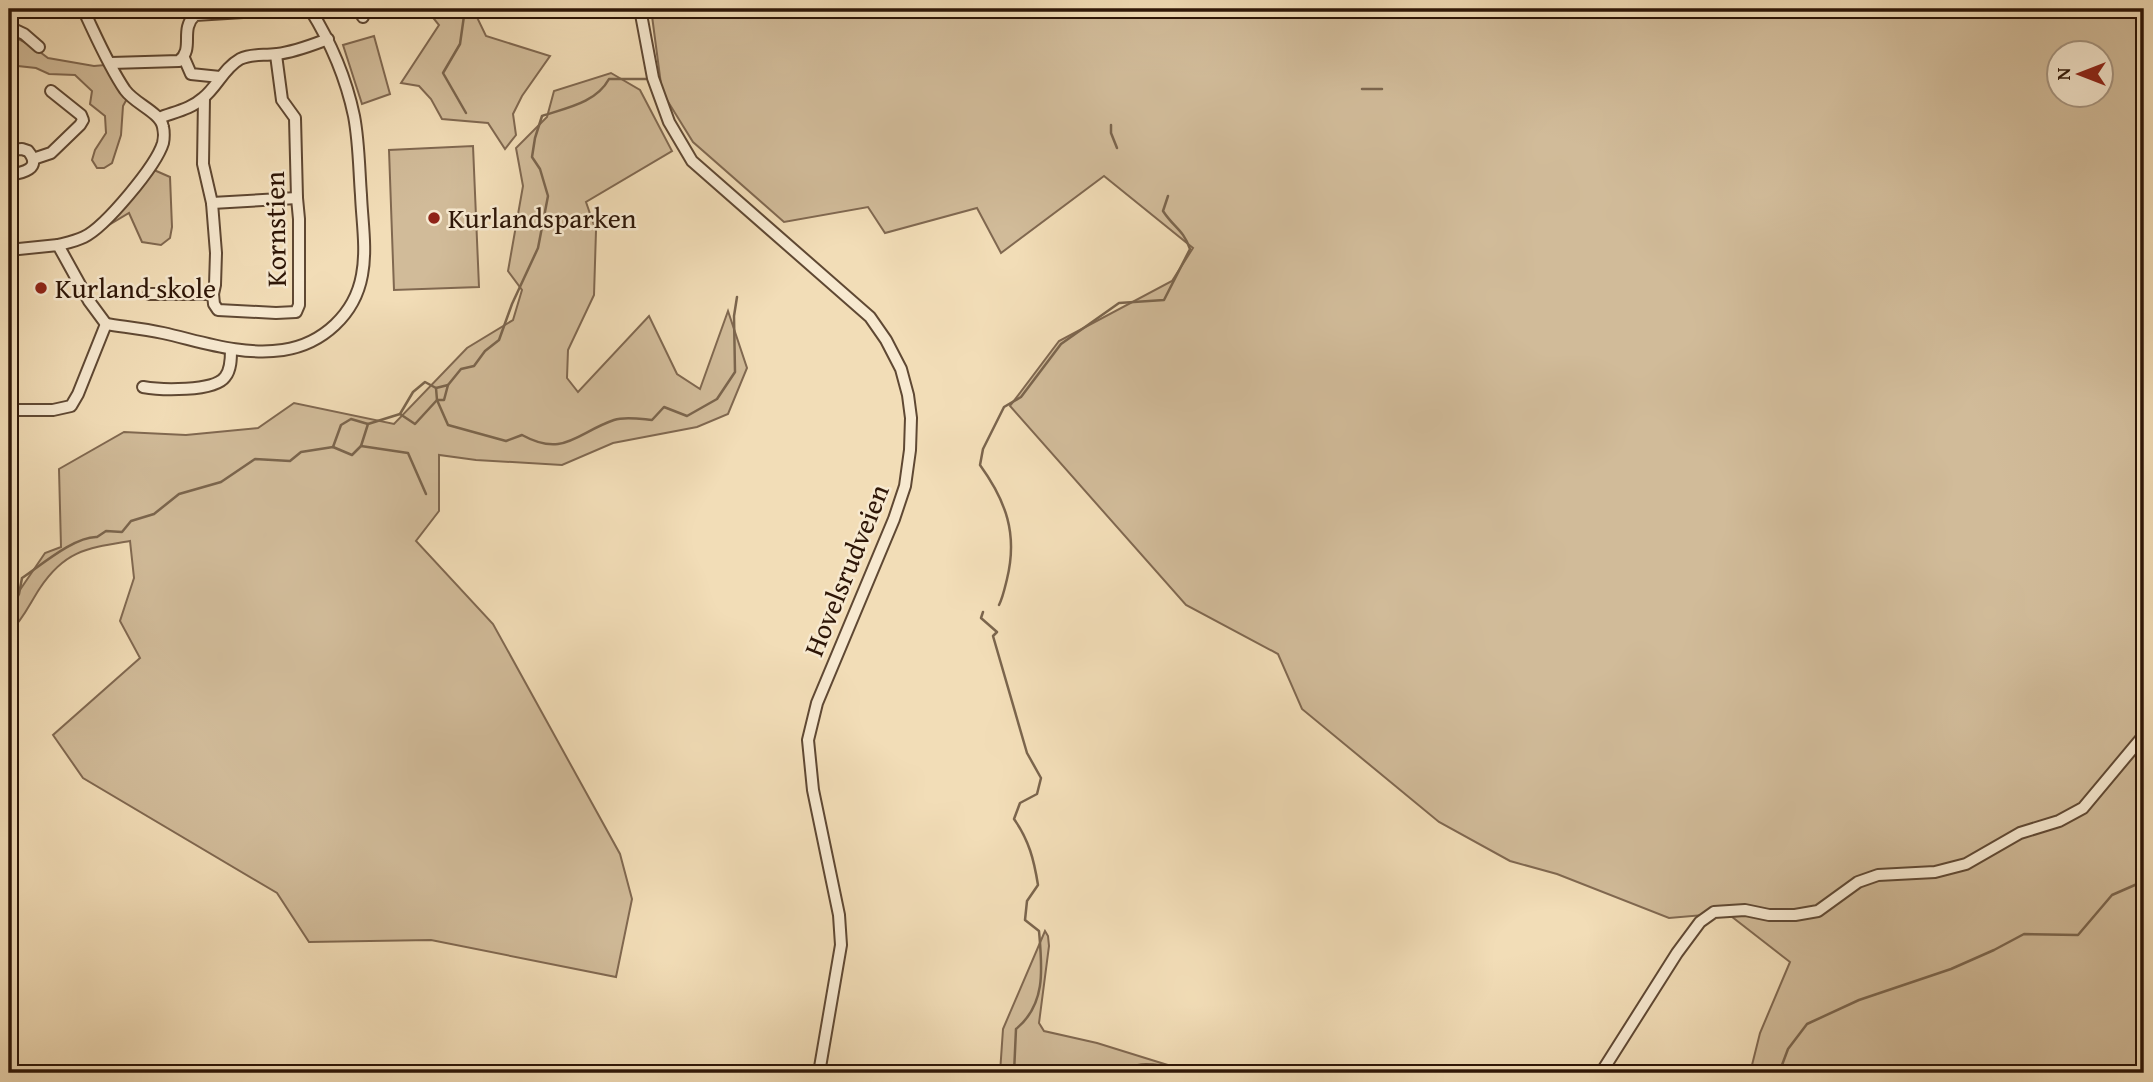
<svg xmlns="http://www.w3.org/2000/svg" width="2153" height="1082" viewBox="0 0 2153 1082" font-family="'Gentium Book Plus',serif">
  <rect width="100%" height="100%" fill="#f2ddb7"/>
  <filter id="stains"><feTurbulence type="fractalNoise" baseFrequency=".00286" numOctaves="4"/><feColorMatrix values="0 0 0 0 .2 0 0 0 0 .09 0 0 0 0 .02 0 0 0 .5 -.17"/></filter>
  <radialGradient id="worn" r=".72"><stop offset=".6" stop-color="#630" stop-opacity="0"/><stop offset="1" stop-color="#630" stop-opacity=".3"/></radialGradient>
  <g fill="#d1bb99" stroke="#806850" stroke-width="2" fill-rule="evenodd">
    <path d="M426,9H473L486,36L550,56L522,96L513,114L516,135L505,149L488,123L442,119L431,99L419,86L401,83L439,25Z"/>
    <path d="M654,9H2144V1073H1750L1760,1033L1790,962L1727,913L1669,918L1557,874L1510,861L1439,822L1302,709L1278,654L1186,605L1010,406L1059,341L1172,281L1193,248L1104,176L1001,253L977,208L885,233L868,207L784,222L693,142L662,92L652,16ZM2058,52H2100V94H2058Z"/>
    <path d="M9,34L32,46L48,58L94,66L105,65L129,95L123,106L121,135L112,163L104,168H97L92,160L95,150L106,133L105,116L90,104L92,91L75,75L49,74L36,68L9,65Z"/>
    <path d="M374,36L390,94L362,104L343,45Z"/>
    <path d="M611,73L640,90L672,151L586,202L596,231L594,295L568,350L567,378L578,392L649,316L677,374L700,389L728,311L747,368L728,414L697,427L613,443L562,465L476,460L439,455V511L416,541L493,624L620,854L632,899L616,977L431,940L309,942L277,893L83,778L53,735L140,658L120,621L134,578L130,541C88,548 65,550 40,588C30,603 23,620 9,633V606L45,553L61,547L59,469L124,432L186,435L258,428L294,403L394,424L467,348L513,320L522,290L508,271L523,186L516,148L547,117L554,91Z"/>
    <path d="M473,146L479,287L394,290L389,150Z"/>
    <path d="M154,170L170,177L172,227L170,238L161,245L142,242L129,213L107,226L105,221Z"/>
    <path d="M1045,931L1048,936L1049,946L1039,1023L1044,1031L1097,1043L1171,1066C1156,1065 1134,1059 1126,1073H1000L1003,1029Z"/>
  </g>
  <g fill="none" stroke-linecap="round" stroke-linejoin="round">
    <g stroke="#7b654d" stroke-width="2.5">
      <path d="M465,9L460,44L443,73L466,113"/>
      <path d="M1362,89H1382"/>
      <path d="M1111,125V133L1117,148"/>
      <path d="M436,388L437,400L448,425L506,441L522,435C564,458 576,433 614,420C625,416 641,419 652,420L664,407L687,416L717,399L735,372L734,316L737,297"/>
      <path d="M400,414L413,392L425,382L436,388L448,385"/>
      <path d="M361,446L408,453L426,494"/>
      <path d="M333,447L341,425L351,419L368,424"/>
      <path d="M999,605C1003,597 1005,587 1007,579C1018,534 1006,501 980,465L983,449L1004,407L1021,397L1061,344L1119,303L1164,300L1190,249C1183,229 1174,228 1163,211L1168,196"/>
      <path d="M983,612L981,618L997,632L993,636L1027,753L1041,778L1037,794L1020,803L1014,819C1029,840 1034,860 1038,885L1027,901L1025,920L1039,931C1042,966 1047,1004 1016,1029L1014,1073"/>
      <path d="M9,614L19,594L22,578C40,566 75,536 97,537L106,531L122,532L131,521L154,514L179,494L221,482L255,459L290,461L301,452L333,447L352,455L361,446L368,424L400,414L415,424L437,400H444L448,385L461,369L474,366L485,351L499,340L512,304L538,248L548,196L540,169L532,157L535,138L542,116C566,108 596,103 609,79H646"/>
      <path d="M1779,1073L1788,1049L1807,1024L1859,1000L1951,969L1994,950L2024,934L2078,935L2112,895L2144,881"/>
    </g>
    <g stroke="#5f4833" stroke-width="14">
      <g id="minor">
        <path d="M358,9L363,17"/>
        <path d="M640,9L653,78L669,122L692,161L870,317L886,340L901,369L908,395L911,418L910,450L905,486L894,519L817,703L808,740L813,790L839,915L841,945L819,1073"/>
        <path d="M9,27L24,34L39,47"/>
        <path d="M184,58L191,74L220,77"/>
        <path d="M111,63L179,61C195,48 179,30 195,15L258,11"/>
        <path d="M159,118C174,112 191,109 203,98C217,87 224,68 240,59C253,53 263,56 277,54C295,52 312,45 328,39"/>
        <path d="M9,150L22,149L28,151C43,169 22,173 9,175"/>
        <path d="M33,159L51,153L80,125L83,120L81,115L51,91"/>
        <path d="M212,203L297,198"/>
        <path d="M58,245C66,243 76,241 84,237C105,227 156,166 163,143C164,139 164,131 163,127C160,112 135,104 125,90C108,65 96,36 83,9"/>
        <path d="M9,250L58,245L89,301L106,324"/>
        <path d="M149,294H213L215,285L216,253L212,203L203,164L204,98"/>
        <path d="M213,294L214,304L218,310L276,313L296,312L299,305V219L297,198L295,118L282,100L276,55"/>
        <path d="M106,324C125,327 144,329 163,333C203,342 242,356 283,350C323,344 355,314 362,275C367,249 362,221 361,195C359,169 359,142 354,116C346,78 330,41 310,9"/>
        <path d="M143,387C160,390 214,392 225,377C231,370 231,358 231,350"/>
        <path d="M9,410H53L71,406L78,394L106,324"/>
        <path d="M1601,1073L1677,953L1700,922L1714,912L1745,910L1769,915H1795L1818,911L1858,882L1878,875L1935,872L1966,864L2020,833L2059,821L2083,808L2144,735"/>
      </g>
    </g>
    <use href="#minor" stroke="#f7e9d0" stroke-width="10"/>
  </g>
  <g fill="#8f2418" stroke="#f7e9d0" stroke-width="2.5">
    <circle cx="434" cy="218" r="7"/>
    <circle cx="41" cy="288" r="7"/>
  </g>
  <g text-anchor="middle" stroke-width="5" stroke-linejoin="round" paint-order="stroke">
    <g font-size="28" fill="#2e1607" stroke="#f7e9d0" text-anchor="start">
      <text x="448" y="228">Kurlandsparken</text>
      <text x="55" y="298">Kurland skole</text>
    </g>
    <g font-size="28" fill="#2e1607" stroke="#f7e9d0">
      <text transform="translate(275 229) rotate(-91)" y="10">Kornstien</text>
      <text transform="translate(846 570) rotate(-68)" y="10">Hovelsrudveien</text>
    </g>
  </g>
  <rect width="2153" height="1082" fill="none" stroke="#f2ddb7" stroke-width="35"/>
  <rect x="10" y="10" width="2132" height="1061" fill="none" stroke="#2e1607" stroke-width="3.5"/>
  <rect x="18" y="18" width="2118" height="1047" fill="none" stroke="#2e1607" stroke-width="2"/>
  <g transform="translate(2080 74) rotate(270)"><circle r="33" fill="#f7e9d0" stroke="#a79580" stroke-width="2"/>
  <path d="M0-5L12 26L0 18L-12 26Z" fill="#8f2418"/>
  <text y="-10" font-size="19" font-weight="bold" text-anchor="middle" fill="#2e1607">N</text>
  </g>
  <rect width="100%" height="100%" filter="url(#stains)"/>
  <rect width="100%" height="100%" fill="url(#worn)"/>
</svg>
